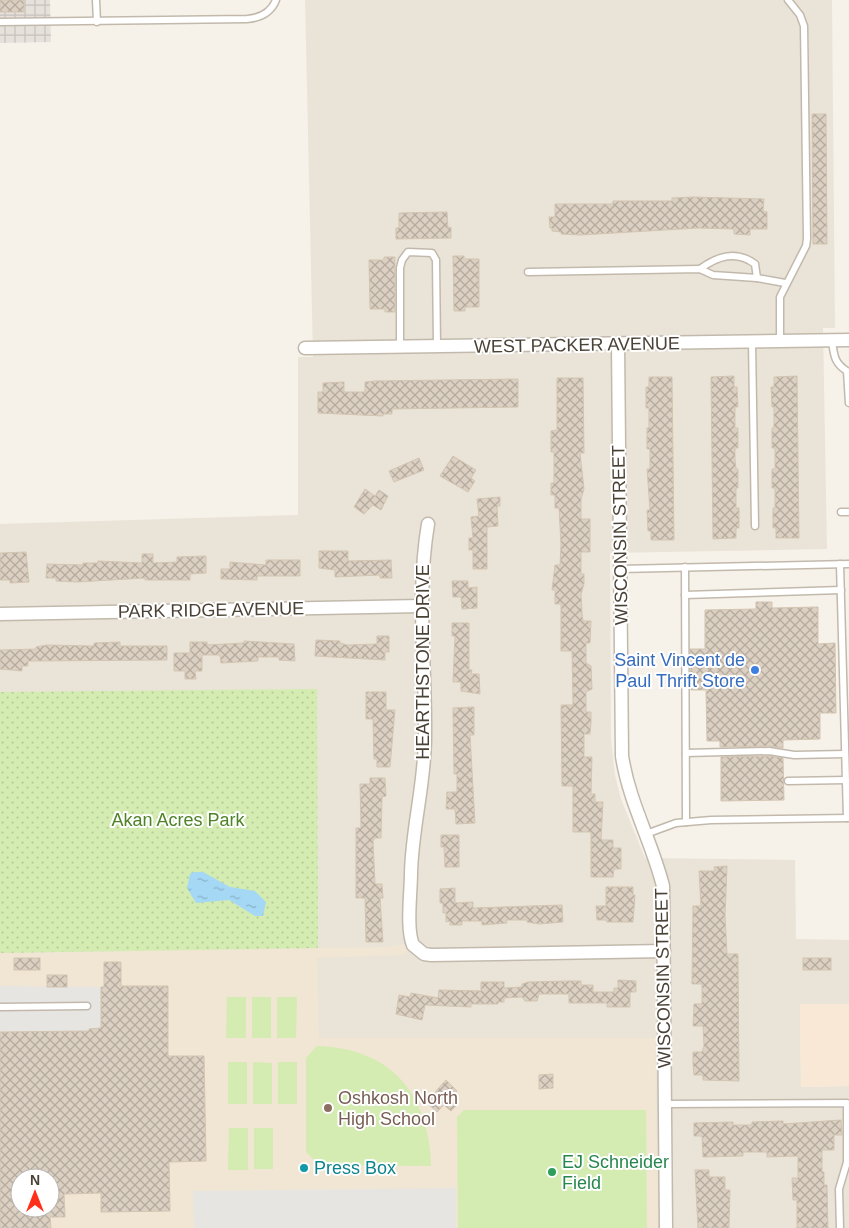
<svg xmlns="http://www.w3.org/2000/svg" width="849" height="1228" viewBox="0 0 849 1228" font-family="Arial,sans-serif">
  <defs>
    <pattern id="industrial-grid" width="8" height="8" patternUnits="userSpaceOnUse" patternTransform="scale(1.25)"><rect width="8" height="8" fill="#e6e1db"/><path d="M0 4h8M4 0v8" fill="none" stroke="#c7c2bd"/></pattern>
    <pattern id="park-dots" width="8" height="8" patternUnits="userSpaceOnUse" patternTransform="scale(1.25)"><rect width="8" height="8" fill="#d4ecb1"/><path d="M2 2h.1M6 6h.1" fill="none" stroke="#b8cc99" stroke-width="1.8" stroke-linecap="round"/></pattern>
    <pattern id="water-ripples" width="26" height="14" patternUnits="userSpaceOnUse" patternTransform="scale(1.25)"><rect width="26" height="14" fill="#a4d8f5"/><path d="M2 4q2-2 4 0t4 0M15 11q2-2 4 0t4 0" fill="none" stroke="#88b1c7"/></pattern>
    <pattern id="building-cross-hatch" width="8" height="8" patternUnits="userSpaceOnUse" patternTransform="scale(1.25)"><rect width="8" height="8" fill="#dbd0c2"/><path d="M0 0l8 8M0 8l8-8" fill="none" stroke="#b4aa9e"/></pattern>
  </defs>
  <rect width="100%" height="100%" fill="#f6f2ea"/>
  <path fill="#eae4d8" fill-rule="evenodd" d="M305,0H832L835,328H823L827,549L610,553L611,739L615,775L621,799L645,858L795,860L796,939L849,940V1004H800L801,1087L849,1086V1228H0V524L298,515V357H313ZM20,1178H50V1208H20Z"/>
  <path fill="#f8e8d5" d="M800,1004H849V1086L801,1087Z"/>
  <path fill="url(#industrial-grid)" d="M0,0H50L51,42L0,43Z"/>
  <path fill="#f0e6d3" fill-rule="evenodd" d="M404,944L408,952L403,955L317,958L319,1038H655L658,1228H0V953L318,948L387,947ZM20,1178H50V1208H20Z"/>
  <g fill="#d4ecb1">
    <path d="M227,997H246V1038H226Z"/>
    <rect x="252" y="997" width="19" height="41"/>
    <path d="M277,997H297L296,1038H277Z"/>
    <path d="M317,1046C391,1048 429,1094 431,1166L319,1165L306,1152V1058Z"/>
    <rect x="228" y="1062" width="19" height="42"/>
    <path d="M253,1062L272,1063V1104H253Z"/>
    <rect x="278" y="1062" width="19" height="42"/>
    <path d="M464,1110H646L647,1228H458L457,1117Z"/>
    <path d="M229,1128H248V1170H228Z"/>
    <rect x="254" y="1128" width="19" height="41"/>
  </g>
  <path fill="url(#park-dots)" d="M317,689L318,948L0,953V692Z"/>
  <g fill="#e7e5e2">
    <path d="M0,986L101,987V1028L90,1029L89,1031L0,1032Z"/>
    <path d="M456,1188V1228H194L193,1191Z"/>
  </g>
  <path fill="url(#water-ripples)" d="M194,872H203L230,887L255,891L266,902L263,916H255L229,900L196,903L187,888L190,874Z"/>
  <g fill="url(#building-cross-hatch)" stroke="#d4c5b1" fill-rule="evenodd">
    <rect x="0" y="0" width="24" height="12"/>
    <path d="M812,114H826L827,244H813Z"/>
    <path d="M694,197L764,199L763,211L767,212V229H750V235L734,234V229L698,228L581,235L561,234V232L552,231V228H550L549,217H555V204H613V201H672V198Z"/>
    <path d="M447,212L448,228L451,227V238L396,239V228H399V213Z"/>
    <path d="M453,256H464V259H479V307H465V311H454Z"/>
    <path d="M384,257H395V312H385V309H370L369,260H384Z"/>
    <path d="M734,376V387H737L738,407H735V428H738V448H735V459L736,469H738V488H736V508H739V528H736V538L713,539L711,377Z"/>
    <path d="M797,376L799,538H776V528H773V508H775V488H772V469H775V448H772V428H774V407H772L771,387H774V377Z"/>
    <path d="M649,377H672L674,540H651V531H648L647,510H650L647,469H650V449H647V428H649V408H646V387H649Z"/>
    <path d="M557,378H583L584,453H580L584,489L581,499V519H590V552H581V574H584V584L581,594L582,613L583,621H591L590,643H586V663L591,666L592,689L586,692V712H591V723L590,734H584V757H592L591,794H595V802H603L601,840H613V848H621V869H614L613,877H591V832H573V786H562L561,705H573L572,651H561V604H555V590H552L555,565H560L561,545L559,508H555V495H551V483H554V452H551V431L557,430Z"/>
    <path d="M518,379V407L392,409V414H383V416L318,413V392H323V383L344,382V392H365V382L375,381Z"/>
    <path d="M453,456L476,470L471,478L475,481L468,492L440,476Z"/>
    <path d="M419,458L424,470L394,482L389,471Z"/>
    <path d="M365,489L375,496L379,490L388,496L381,510L373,505L364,514L354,507Z"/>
    <path d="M500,497V506H497L498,526L487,527V569H473V550H469V538H473L471,517L479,516L477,499Z"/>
    <path d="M319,551H348V561L391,560L392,578H380V575L335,577V570L319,568Z"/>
    <path d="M26,552L29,582L10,583V580H0V553Z"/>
    <path d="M142,554H153V563L177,562V557L206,556V573L190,574V580H145V578L77,582L56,581V578H46L47,564L83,565V563H98V561L142,563Z"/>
    <path d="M266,560H300V576H257V580L221,579V569H230V562L266,565Z"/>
    <path d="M452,581H468V588L477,587V608L462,609L461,597H453Z"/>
    <path d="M756,602H772V608L818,607V644L835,643L836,713H820V739L783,740V748L769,746L720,747V741H707L706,690H691L690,649H705V610L756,609Z"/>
    <path d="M452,623H469V670H472L471,674H479L480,694L461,691V682H453L455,636H452Z"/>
    <path d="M377,636H389V652H385V660L315,656L316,640L340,641V643L347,645L377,644Z"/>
    <path d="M244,641L294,644L295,661L279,660V657H258V661L221,663L220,655H202V671H195L196,679H185V671H174V653H190V642H207V645L244,643Z"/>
    <path d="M120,642V646H167V660L28,661V666H22V671L0,669V650L36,649V647L47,645L94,646V643Z"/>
    <path d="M366,692H386V710H395L390,767H377V759H374L373,719H366Z"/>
    <path d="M474,707V735H470L475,823L456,824L455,809H446L447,792H457V774H454L453,708Z"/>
    <path d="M769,756L783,758L784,800L721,801V757Z"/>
    <path d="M370,778H385L386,796L382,797L381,838H375L373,841L375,884H382L383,898H380L383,942H366L365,898H356V828H361L360,784H370Z"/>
    <path d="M441,835H459V867H445L444,847H441Z"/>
    <path d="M727,866L725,916L727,954H738L739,1081L703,1080V1075H694L693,1064V1052H702L704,1046L703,1026H693L694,1004H702V984H692L693,906H701L699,871H715L714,867Z"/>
    <path d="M606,887H633V895H635L633,922H607L606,920H597L596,906H606Z"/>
    <path d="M455,888V903L473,902V908L562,905L563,922L539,924L527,922V920H506L507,923L482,925V921H462V925H450V921L446,922V913H443V903H440V889Z"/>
    <rect x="14" y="958" width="26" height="12"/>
    <rect x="803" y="958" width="28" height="12"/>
    <path d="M104,962H121V986H168V1056H204L206,1161L169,1162L170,1211L101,1212V1193L64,1194L65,1217H50L51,1228H0V1032L89,1031V1029L101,1028V987H104ZM20,1178H50V1208H20Z"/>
    <rect x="47" y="975" width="20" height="12"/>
    <path d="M618,980L636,981V992H630V1007H607V1003H569V994H539L537,1001H525L522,997L504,998V1002H498V1004H471V1007L425,1005L422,1020L396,1014L399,995L410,997L411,993L438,998L439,990L481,991V982H504V988L522,987V984L528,982L569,981H581V985H593V992H614V988H618Z"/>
    <path d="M553,1074V1088L539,1089V1075Z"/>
    <path d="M446,1080L457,1091L451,1097L458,1104L451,1111L444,1105L437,1112L426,1102Z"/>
    <path d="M841,1120L842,1135H834V1150H822V1172H824V1185H827L828,1228H797V1200H793L792,1178H798V1156L767,1157V1152H743V1156L703,1157L702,1136H694V1123L733,1122V1125H752V1122L783,1121V1124Z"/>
    <path d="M695,1170H709V1177H725V1190H730L729,1228H698Z"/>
  </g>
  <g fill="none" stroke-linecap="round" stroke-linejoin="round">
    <g stroke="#c2b9ac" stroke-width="9">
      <g id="lane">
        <path d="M96,0L97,22"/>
        <path d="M0,22L247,19C260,18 271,13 276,0"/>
        <path d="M700,269C718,256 736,250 755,264L757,278"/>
        <path d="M528,272L700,269L713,275L757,278L785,283"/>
        <path d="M832,341C834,355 834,363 847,371L849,403"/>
        <path d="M752,342L755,526"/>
        <path d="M780,342V297L806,246L807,239L804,26L800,15L788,0"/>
        <path d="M400,347V268L402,260L408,252L432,253L436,260L437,347"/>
        <path d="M841,512H849"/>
        <path d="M840,564L847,818"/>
        <path d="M685,567L686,822"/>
        <path d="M620,569L849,564"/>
        <path d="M685,595L841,590"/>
        <path d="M686,753L769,751L794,755L845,754"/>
        <path d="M788,781L846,780"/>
        <path d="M646,834L676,823L711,820L849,818"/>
        <path d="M0,1007L87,1006"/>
        <path d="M665,1104L847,1103V1162L839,1189L840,1228"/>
      </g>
    </g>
    <g stroke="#c2b9ac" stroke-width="15">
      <g id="street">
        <path d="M618,344L622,756C629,802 652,842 663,886L666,1228"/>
        <path d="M305,348L849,340"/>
        <path d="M428,524C416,595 426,666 425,737C425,783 412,828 411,873C411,892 406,929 413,945L424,954L431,955L664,951"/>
        <path d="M0,614L421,606"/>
      </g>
    </g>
    <use href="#lane" stroke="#fff" stroke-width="6"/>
    <use href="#street" stroke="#fff" stroke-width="12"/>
  </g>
  <circle fill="#3f7fe0" stroke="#fff" stroke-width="2" cx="755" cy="670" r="5"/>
  <circle fill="#8d6e63" stroke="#fff" stroke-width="2" cx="328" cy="1108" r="5"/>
  <circle fill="#0f9aa8" stroke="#fff" stroke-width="2" cx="304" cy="1168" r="5"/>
  <circle fill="#2e9e5b" stroke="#fff" stroke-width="2" cx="552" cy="1172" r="5"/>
  <g text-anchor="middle" stroke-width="4" stroke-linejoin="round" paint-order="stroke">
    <g font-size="18" fill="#4b4237" stroke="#fff">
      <text transform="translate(577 345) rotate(-1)" y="6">WEST PACKER AVENUE</text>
      <text transform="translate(620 535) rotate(-91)" y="6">WISCONSIN STREET</text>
      <text transform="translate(211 610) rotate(-1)" y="6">PARK RIDGE AVENUE</text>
      <text transform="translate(423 662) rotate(-90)" y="6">HEARTHSTONE DRIVE</text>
      <text transform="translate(663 978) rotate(-91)" y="6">WISCONSIN STREET</text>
    </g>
    <g font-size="18" fill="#366cbe" stroke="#fff" text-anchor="end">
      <text x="745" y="666">Saint Vincent de<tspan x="745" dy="21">Paul Thrift Store</tspan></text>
    </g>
    <g font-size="18" fill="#4d8226" stroke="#fff">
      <text x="178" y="826">Akan Acres Park</text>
    </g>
    <g font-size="18" fill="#785e54" stroke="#fff" text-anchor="start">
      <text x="338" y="1104">Oshkosh North<tspan x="338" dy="21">High School</tspan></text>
    </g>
    <g font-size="18" fill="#27864d" stroke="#fff" text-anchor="start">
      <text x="562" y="1168">EJ Schneider<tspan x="562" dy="21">Field</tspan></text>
    </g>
    <g font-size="18" fill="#0d838f" stroke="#fff" text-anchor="start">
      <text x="314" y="1174">Press Box</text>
    </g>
  </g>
  <g transform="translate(35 1193)"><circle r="24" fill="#ffffff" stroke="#b7b3af"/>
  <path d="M0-4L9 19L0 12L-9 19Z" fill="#ff2f18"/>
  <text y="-8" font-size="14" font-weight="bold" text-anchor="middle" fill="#4b4237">N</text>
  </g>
</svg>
